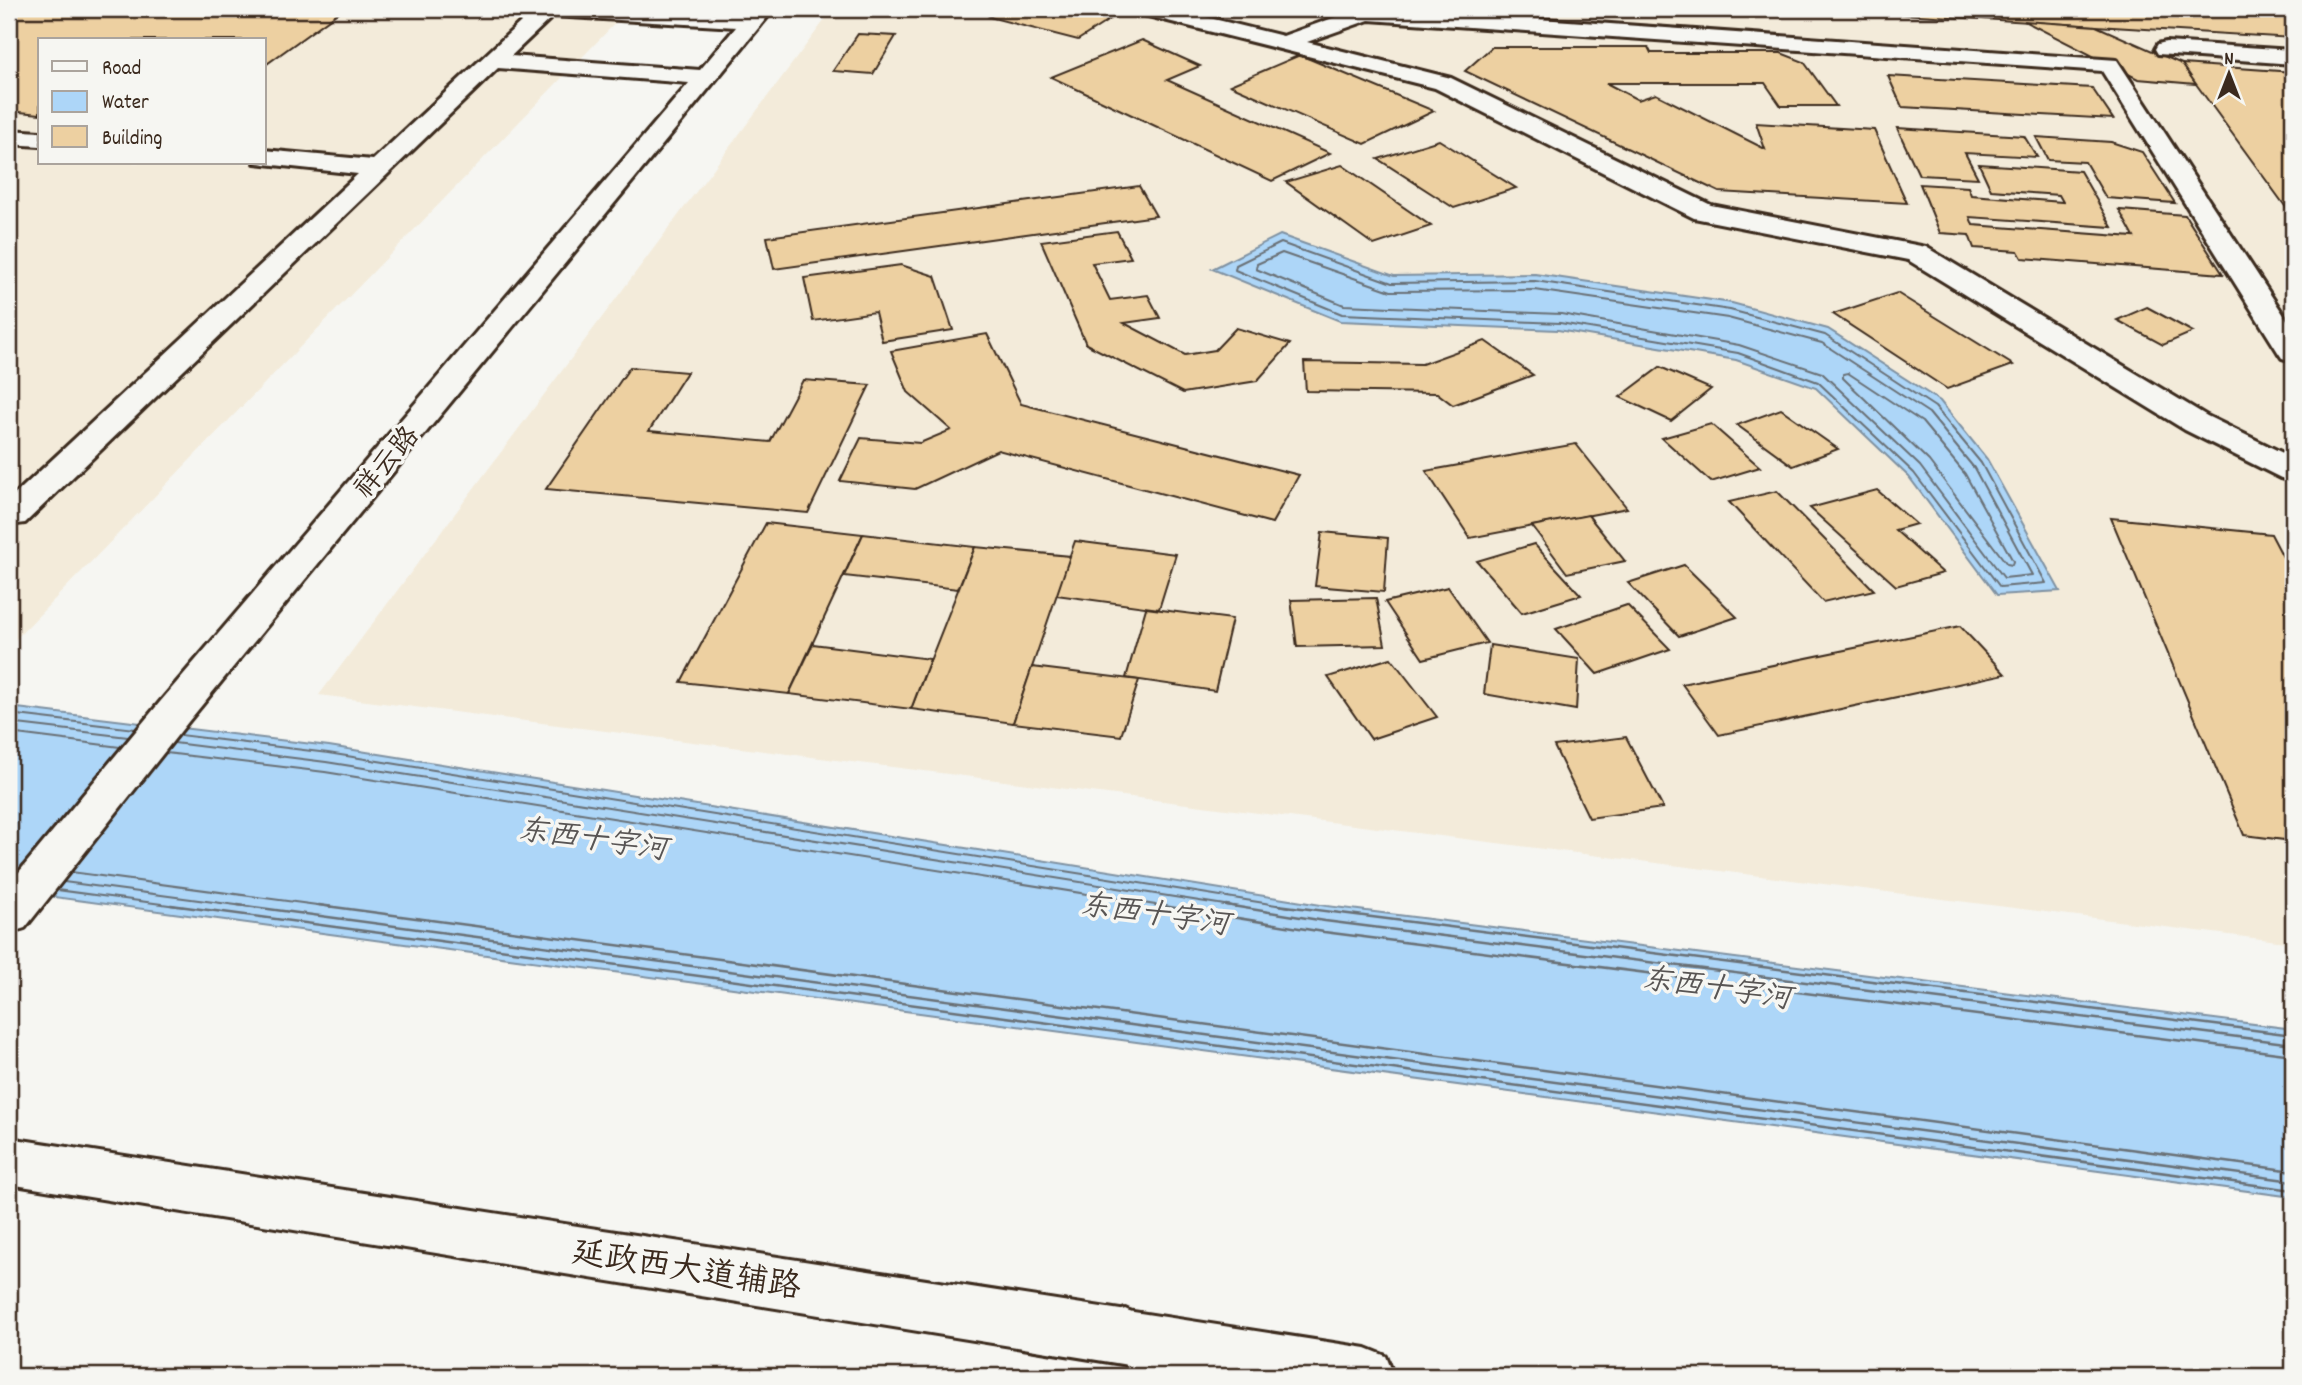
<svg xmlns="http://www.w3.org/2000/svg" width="2302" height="1385" viewBox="0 0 2302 1385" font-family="Dekko,'LXGW WenKai TC',sans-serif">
  <rect width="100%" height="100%" fill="#f6f6f2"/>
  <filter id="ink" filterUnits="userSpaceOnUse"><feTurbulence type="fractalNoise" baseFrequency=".0143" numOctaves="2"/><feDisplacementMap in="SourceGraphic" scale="14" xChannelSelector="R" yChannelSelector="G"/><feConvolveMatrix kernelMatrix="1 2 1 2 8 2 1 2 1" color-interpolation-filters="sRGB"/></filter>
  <g filter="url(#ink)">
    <g fill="#f3ebda" fill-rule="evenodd">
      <path d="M9,9H629L11,644H9ZM40,40H264V163H40Z"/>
      <path d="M833,9H2293V943L319,695Z"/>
    </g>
    <g fill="#add6f8" stroke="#7f91a1" stroke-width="2">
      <path d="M1280,235L1394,276L1535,274L1732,303L1828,329L1940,401L1987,459L2060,591L1997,595L1909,477L1816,388L1736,360L1558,330L1340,321L1212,269Z"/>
      <path d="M9,707L329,746L1327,906L2293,1029V1197L9,891Z"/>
    </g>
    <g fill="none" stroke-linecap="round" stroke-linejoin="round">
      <g stroke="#696f75" stroke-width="2">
        <path d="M1281,243L1392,283L1535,281L1730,310L1825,335L1935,407L1981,463L2046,583L2000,587L1914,473L1818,382L1738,353L1560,323L1342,314L1235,270L1236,265Z"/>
        <path d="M1282,253L1391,291L1535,290L1728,318L1822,343L1929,413L1974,468L2032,575L2004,578L1920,466L1822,373L1739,345L1561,314L1344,305L1256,269L1257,264Z"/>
        <path d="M1848,373L1922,422L1965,474L2013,561L2012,565L2007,564L1929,461L1843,378V374Z"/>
        <path d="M9,714L135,729"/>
        <path d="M9,723L128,737"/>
        <path d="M9,733L120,747"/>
        <path d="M180,735L328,753L1289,907"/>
        <path d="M174,743L326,762L1237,907"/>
        <path d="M166,753L325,772L1168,907"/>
        <path d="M71,872L332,907"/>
        <path d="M64,882L251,907"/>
        <path d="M57,890L184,907"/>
      </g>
      <g stroke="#696f75" stroke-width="2.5">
        <path d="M171,905L2293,1190"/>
        <path d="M238,905L2293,1181"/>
        <path d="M319,905L2293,1171"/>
        <path d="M1157,905L1324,932L2293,1055"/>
        <path d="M1226,905L1325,921L2293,1044"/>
        <path d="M1278,905L2293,1035"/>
      </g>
    </g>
    <g fill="#edd0a1" stroke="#3b2a1e" stroke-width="2">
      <path d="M9,9H343L264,66V40H40V114L9,111Z"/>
      <path d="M1003,9H1063L1109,20L1078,40L989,17Z"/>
      <path d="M1231,9H1283L1282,12L1269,16H1252Z"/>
      <path d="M1822,9H2293V38L2096,26Z"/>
      <path d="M2024,21L2096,26L2182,64L2196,84L2138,79Z"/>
      <path d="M858,34L896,36L873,74L833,71Z"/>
      <path d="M1142,40L1200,66L1167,80L1330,153L1272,181L1051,77Z"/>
      <path d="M1492,47H1648L1651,53H1781L1804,62L1836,106H1781L1765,83H1606L1638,100L1656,94L1765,149L1756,123L1874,130L1907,203L1719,192L1465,71Z"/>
      <path d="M1300,55L1434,111L1365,144L1230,85Z"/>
      <path d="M2182,64L2293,72V217L2196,84Z"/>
      <path d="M1888,76L2092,88L2113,119L1902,107Z"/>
      <path d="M1897,128L2024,136L2037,157L1965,153L1978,178L1919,175Z"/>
      <path d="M2036,137L2111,142L2142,152L2175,203L2106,198L2085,162L2048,160Z"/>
      <path d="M1439,140L1516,188L1454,208L1378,159Z"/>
      <path d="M1979,164L2080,171L2112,227L1970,217L1973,225L2134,237L2119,210L2185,215L2223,274L2022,258L2018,251L1974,248L1969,235L1940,233L1920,184L1968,187L1971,195L2063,202L2059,195L1991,190Z"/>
      <path d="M1342,165L1431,226L1374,245L1286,182Z"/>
      <path d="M1139,186L1156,216L774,269L767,237Z"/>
      <path d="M1117,231L1131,258L1092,263L1110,300L1148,295L1160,318L1124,323L1185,355L1215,350L1236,328L1290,344L1257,381L1183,393L1086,344L1041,241Z"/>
      <path d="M901,265L935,276L953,330L882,341L875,312L813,321L804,278Z"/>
      <path d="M1897,293L2013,365L1947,389L1833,314Z"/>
      <path d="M2147,307L2193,332L2163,345L2117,320Z"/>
      <path d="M987,334L1021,404L1299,475L1272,523L998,450L915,489L840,481L861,438L920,443L951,430L908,392L891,351Z"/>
      <path d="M1485,341L1533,375L1453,405L1437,393L1306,391L1304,362L1422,364Z"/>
      <path d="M630,367L687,372L649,431L770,442L803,380L870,385L808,513L546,489Z"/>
      <path d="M1660,367L1711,389L1671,421L1620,397Z"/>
      <path d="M1781,409L1838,449L1793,466L1737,425Z"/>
      <path d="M1711,424L1760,467L1711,482L1662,438Z"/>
      <path d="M1576,444L1627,508L1470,538L1426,471Z"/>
      <path d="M1877,490L1916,524L1895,530L1943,573L1896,586L1810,508Z"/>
      <path d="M1777,491L1874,590L1823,602L1729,502Z"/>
      <path d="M1588,515L1625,561L1567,573L1532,526Z"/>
      <path d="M2111,518L2271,534L2293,576V841L2244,835Z"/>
      <path d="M766,523L863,534L789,694L681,682Z"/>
      <path d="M1322,532L1388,538L1384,592L1315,586Z"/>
      <path d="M863,534L975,547L958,589L844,576Z"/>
      <path d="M1075,541L1176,554L1159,609L1056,595Z"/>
      <path d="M1534,544L1581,595L1522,613L1477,561Z"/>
      <path d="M975,547L1070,556L1013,723L911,709Z"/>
      <path d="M1684,565L1737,617L1679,636L1628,583Z"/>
      <path d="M1448,587L1487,643L1423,659L1385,602Z"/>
      <path d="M1376,598L1385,645L1297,647L1291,600Z"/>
      <path d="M1627,605L1670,649L1597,674L1556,629Z"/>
      <path d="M1146,608L1232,619L1215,691L1126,678Z"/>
      <path d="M1960,626L2005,674L1719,735L1682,684Z"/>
      <path d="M813,644L930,659L911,709L789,694Z"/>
      <path d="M1490,645L1579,659L1576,710L1484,694Z"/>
      <path d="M1391,658L1437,717L1371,739L1328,677Z"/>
      <path d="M1032,667L1139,680L1121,736L1013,723Z"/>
      <path d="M1626,737L1663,808L1589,818L1554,746Z"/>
    </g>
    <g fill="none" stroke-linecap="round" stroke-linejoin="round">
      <g stroke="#3b2a1e" stroke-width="6">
        <g id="minor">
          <path d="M535,9H656L747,14L752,9H774L188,722L25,928L9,933V884L160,702L689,83L498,68L25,523L9,525V500L358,174L255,163H264V150L373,160ZM553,16L736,27L700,70L511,56Z"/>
          <path d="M1137,9H1173L1283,36L1358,9H1399L2117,60L2293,329V361L2282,358L2278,352L2102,71L1369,20L1307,42L1451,78L1711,205L1926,247L2207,416L2293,458V481L2281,478L2185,430L1908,260L1694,218L1435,88L1140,14Z"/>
          <path d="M2166,42L2293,50V64L2158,54L2155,49L2158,44Z"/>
          <path d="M9,130L40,132V146L9,144Z"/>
          <path d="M9,1138L1366,1348L1386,1356L1394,1376H1196L9,1184Z"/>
        </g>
      </g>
      <g stroke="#3b2a1e" stroke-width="6">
        <path id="major" d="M1125,1309L1226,1356L1234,1376H1148L1106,1355L1098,1336L1106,1317Z"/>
      </g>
      <use href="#minor" fill="#f6f6f2" fill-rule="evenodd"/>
      <use href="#major" fill="#f6f6f2" fill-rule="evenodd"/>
    </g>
  </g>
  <g text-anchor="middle" stroke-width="7" stroke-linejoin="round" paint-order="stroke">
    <g font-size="28" fill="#3b2a1e" stroke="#f6f6f2">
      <text transform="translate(385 461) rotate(-50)" y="10">祥云路</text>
    </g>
    <g font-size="30" font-style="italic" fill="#585554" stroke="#f6f6f2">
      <text transform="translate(593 838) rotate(8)" y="10">东西十字河</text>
      <text transform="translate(1155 913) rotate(8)" y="10">东西十字河</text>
      <text transform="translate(1717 987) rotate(8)" y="10">东西十字河</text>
    </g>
    <g font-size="33" fill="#3b2a1e" stroke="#f6f6f2">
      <text transform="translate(687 1267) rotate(9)" y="12">延政西大道辅路</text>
    </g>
  </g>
  <rect width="2302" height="1385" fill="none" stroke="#f6f6f2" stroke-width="35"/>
  <rect x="18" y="18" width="2267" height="1350" fill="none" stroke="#3b2a1e" stroke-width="2.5" filter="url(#ink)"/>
  <rect x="38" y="38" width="228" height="126" fill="#f6f6f2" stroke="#aba49d" stroke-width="2"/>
  <rect x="52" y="61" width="35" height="10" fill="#f6f6f2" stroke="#aba49d" stroke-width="2"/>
  <text x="102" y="74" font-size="21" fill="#3b2a1e">Road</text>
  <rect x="52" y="91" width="35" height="21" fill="#add6f8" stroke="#aba49d" stroke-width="2"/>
  <text x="102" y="108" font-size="21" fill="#3b2a1e">Water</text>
  <rect x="52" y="126" width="35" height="21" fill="#edd0a1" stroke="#aba49d" stroke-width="2"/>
  <text x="102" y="144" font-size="21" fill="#3b2a1e">Building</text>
  <g transform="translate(2229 74)" stroke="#f6f6f2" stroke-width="5" paint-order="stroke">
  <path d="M0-5L12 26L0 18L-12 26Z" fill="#3b2a1e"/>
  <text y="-10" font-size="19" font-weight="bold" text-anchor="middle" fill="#3b2a1e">N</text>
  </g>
</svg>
